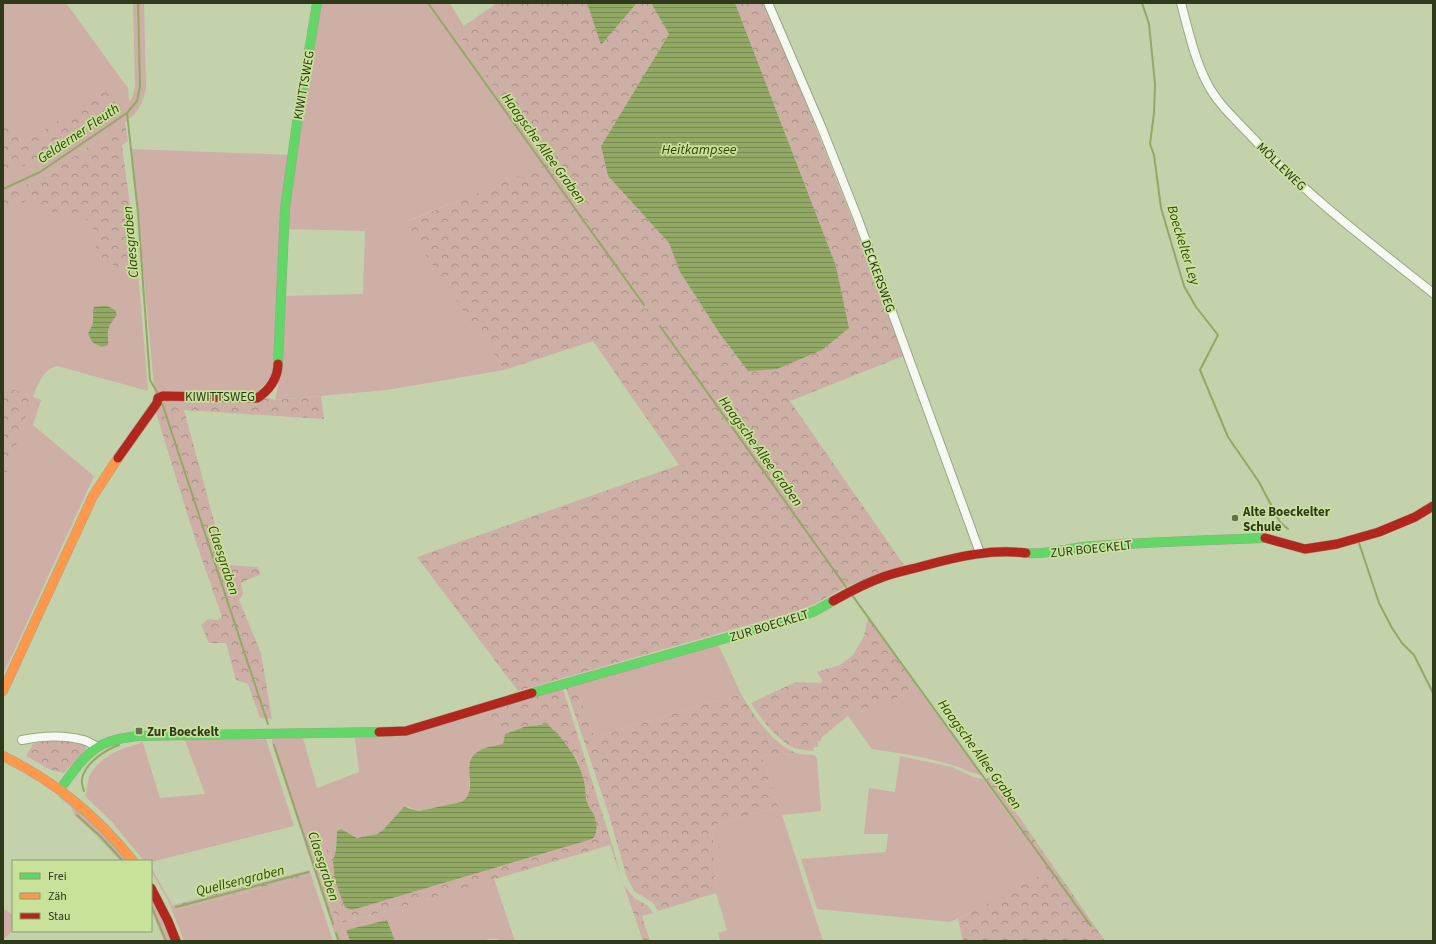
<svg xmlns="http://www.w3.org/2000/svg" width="1436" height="944" viewBox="0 0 1436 944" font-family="'Source Sans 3',sans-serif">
  <defs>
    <pattern id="forest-crowns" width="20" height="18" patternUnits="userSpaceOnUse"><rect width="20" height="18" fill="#cdafa6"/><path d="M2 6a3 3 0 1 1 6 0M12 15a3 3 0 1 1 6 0" fill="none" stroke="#a78f86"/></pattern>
    <pattern id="water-rules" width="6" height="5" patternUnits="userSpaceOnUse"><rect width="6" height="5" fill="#92a966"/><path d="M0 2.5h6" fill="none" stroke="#788b53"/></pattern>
  </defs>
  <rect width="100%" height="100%" fill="#c4d2ab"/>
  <g fill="#cdafa6" fill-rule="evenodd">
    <path d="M3,3H66L128,88L129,102L132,98L135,86L133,3H144L146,88L142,103L135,114L125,122L42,178L3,194V175L33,162L100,121L109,113L100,92L24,144C18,137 12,131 10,121L3,116Z"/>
    <path d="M317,3H450L545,166L405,222L504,370L387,390L275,400L278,386L282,296L363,294L365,231L284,229Z"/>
    <path d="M132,149L291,155L275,371L267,382L251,398L155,396Z"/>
    <path d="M98,161L137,259L148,391L57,366C43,369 38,384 33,397L41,400L33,425L94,476L3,675V202Z"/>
    <path d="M718,644L741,694L594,737L576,685Z"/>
    <path d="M915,684L981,775C970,773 962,768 952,765C926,757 899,753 872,749L848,716L894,701Z"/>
    <path d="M480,713L505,734L503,744L480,750L469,766V794L465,800L461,802L419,811L408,807L383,830L377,834L357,838L341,829L337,831L336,848L314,854L337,924L391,910L494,879L515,941H499L497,939H488L485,941H395L387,920L346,930L350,941H337L272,744V739L395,735V737H398ZM303,738H355L359,772L317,788Z"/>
    <path d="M266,739L294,826L151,862L144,861L112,822L85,796C88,789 87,781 90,775C99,757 121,748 139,744L142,740L160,798L205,794L185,740Z"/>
    <path d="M799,754L815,755L817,759L821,811L782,815L823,941H720L718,933L727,930L716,893L713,829L714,826L717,824L779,807L762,756Z"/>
    <path d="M900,756L952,767L973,777L983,779L1052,875L950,922L817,909L801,859L886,852L888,834H864L869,788L895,792Z"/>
    <path d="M59,797H62L88,818L129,861H120L97,836L75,816L71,807Z"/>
    <path d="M151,867L175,910L311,875L333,941H184L168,900L151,871Z"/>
    <path d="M151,895L172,941H164L151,910Z"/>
    <path d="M3,908L13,915V930L3,940Z"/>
  </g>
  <g fill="url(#forest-crowns)">
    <path d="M497,3H587L601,45L637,3H651L669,34L601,146L608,176L669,243L680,272L720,334L747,370L849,328L836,266L735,3H766L906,355L790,401L906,568L849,585L815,604L797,611L518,691L417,557L679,465L593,341L504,370L404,223L545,165L457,31Z"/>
    <path d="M105,91L115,103L114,107L100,121L33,162L3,175V116L10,121C12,130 18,137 24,144L79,106L100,92Z"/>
    <path d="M125,122L128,141L122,145L137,259C135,261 134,265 132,267C125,273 100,259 97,252C94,242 97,228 87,220C71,209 61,216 45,210C39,208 32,204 26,201L3,214V194L42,178Z"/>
    <path d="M3,386L33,397L3,483Z"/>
    <path d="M321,396L324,419L184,410L226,565L257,567L261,574L241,583L243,594L239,600L261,653L272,719L260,718L248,684L236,680L226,643H209L201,625L208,619L217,620L222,617L197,545L156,413L164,400L269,398L275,400Z"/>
    <path d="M868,617L915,684L894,701L848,716L821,738V741H818V747H814L813,751C806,750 798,750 792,747C777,739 760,718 751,703L796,682L818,683L823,682L817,672L840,665L853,655L864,636Z"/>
    <path d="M576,685L594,737L741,694C754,715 773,746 799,754L762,756L779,807L717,824L714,826L713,830L716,893L658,911L653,903L634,891L626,875L609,815L566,688Z"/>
    <path d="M563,689L612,844L623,884L633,897L648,906L653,913L642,916L650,941H643L610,845L391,910L337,924L314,853L336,848V850L595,836L597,830L594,815L587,804L585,787L578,762L571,751L547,724L524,727L505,734L479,713Z"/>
    <path d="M45,740L86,743V749L64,773L51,770L26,756L33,744Z"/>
    <path d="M989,777L992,778L1105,941H963L958,919L1048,871L986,780Z"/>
    <path d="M309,870L311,875L174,910L173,905Z"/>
  </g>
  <g fill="url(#water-rules)">
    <path d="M587,3H637L601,45Z"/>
    <path d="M651,3H735L836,266L849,328L822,350L777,369L748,371L720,334L680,272L669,243L608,176L601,146L669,34Z"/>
    <path d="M102,306H107L115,310L117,315C113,320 109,325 108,331C107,336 109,340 108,345L102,347L93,343L88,334L93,323V310L94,307Z"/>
    <path d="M547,724C566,741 581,761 585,787C586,792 585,797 587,802C588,806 591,810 593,813C597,821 599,833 592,839L352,910L345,907L335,881L333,862L336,850L337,831L341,829L357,838L377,834L383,830L404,807L419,811L461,802C480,792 460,765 476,753C483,747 494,746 503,744L505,734L524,727Z"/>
    <path d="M387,920L395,941H350L346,930Z"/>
  </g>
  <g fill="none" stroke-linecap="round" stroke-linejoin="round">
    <g stroke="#92a966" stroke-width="2">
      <path d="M428,3L644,305"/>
      <path d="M1142,3L1149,24L1155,84L1154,113L1150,144L1154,155L1161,208L1184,286L1196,307L1218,335L1200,370L1228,437L1259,482L1280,522L1288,529"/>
      <path d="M127,113L138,213L150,380L157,392"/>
      <path d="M3,189L40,172L127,113L137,101L140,86L138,3"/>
      <path d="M660,326L846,587"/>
      <path d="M162,403L268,724"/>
      <path d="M1359,543L1379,603L1392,628L1402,643L1414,655L1433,693"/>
      <path d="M852,595L1091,926"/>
      <path d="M274,745L333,924"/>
      <path d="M84,791C83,787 81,783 82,779C85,763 105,750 119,745"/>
      <path d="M77,815L101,837L123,861"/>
      <path d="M151,905L166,941"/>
      <path d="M176,907L309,872"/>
      <path d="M336,933L339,941"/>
    </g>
    <g stroke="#9ba687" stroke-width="10">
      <g id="street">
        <path d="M768,3L821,126L858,219L980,553"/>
        <path d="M1181,3C1188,29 1194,57 1206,81C1216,102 1234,118 1250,135C1305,194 1370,243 1433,293"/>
        <path d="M22,740C42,736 64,735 83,740C88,741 93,745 98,747"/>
      </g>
    </g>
    <g stroke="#9ba687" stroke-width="10">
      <g id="fast">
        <path d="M278,364L285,208L297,123L317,3"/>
        <path d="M1026,553C1049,555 1071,547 1093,546C1151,542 1208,540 1265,538"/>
        <path d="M532,693L797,618L815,611L833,601"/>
        <path d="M60,789C71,775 82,757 98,747C109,740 124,738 137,736L379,732"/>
      </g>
    </g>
    <g stroke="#9ba687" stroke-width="10">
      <g id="slow">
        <path d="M3,691L93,496L118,458"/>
        <path d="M3,756C56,782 96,815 133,861"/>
      </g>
    </g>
    <g stroke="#9ba687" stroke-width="10">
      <g id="jam">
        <path d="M118,458L157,403L158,398L163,396L257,398C269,391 278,378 278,364"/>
        <path d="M1265,538L1305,549L1337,544L1379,532L1415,517L1433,506"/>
        <path d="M833,601C849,592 866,583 883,577C897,572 913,569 927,565C960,556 992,549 1026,553"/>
        <path d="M379,732L406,731L532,693"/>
        <path d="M151,888L168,921L176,941"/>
      </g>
    </g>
    <use href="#street" stroke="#f6f8f2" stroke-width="8"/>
    <use href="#fast" stroke="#63d668" stroke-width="9"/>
    <use href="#slow" stroke="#ff974d" stroke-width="9"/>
    <use href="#jam" stroke="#b3261e" stroke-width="9"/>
  </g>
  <g fill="#636f4e" stroke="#c8e29b" stroke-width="1.5">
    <circle cx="1235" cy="518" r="4"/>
    <rect x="135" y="727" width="8" height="8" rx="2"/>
  </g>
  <g text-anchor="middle" stroke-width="3.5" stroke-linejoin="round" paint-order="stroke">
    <g font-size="13" fill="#2f391c" stroke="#c8e29b">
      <text transform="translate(303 85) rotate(-80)" y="5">KIWITTSWEG</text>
      <text transform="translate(1282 166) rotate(44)" y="5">MÖLLEWEG</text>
      <text transform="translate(879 276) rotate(70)" y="5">DECKERSWEG</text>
      <text x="220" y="401">KIWITTSWEG</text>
      <text transform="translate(1091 548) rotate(-6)" y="5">ZUR BOECKELT</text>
      <text transform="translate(769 625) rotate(-17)" y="5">ZUR BOECKELT</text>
    </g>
    <g font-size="13" font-weight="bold" fill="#2f391c" stroke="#c8e29b" text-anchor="start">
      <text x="1243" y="516">Alte Boeckelter<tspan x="1243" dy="15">Schule</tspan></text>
      <text x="147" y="736">Zur Boeckelt</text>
    </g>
    <g font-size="14" font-style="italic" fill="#344508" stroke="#c8e29b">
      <text transform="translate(78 133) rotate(-34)" y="5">Gelderner Fleuth</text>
      <text transform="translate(544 148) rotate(54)" y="5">Haagsche Allee Graben</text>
      <text x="699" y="154">Heitkampsee</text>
      <text transform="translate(130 242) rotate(-95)" y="5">Claesgraben</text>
      <text transform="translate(1184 245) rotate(73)" y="5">Boeckelter Ley</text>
      <text transform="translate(761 451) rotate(54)" y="5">Haagsche Allee Graben</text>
      <text transform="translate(224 560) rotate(72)" y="5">Claesgraben</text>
      <text transform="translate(980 754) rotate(54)" y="5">Haagsche Allee Graben</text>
      <text transform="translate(324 866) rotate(72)" y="5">Claesgraben</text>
      <text transform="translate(240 880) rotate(-14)" y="5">Quellsengraben</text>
    </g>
  </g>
  <rect width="1436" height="944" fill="none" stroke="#2f391c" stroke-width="8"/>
  <rect x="12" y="860" width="140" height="72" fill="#c8e29b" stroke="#8b9e68"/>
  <rect x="20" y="873" width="20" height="6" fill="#63d668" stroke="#8b9e68"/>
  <text x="48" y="880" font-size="12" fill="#2f391c">Frei</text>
  <rect x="20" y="893" width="20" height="6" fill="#ff974d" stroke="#8b9e68"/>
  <text x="48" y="900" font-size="12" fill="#2f391c">Zäh</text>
  <rect x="20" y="913" width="20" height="6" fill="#b3261e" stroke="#8b9e68"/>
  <text x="48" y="920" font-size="12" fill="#2f391c">Stau</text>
</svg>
